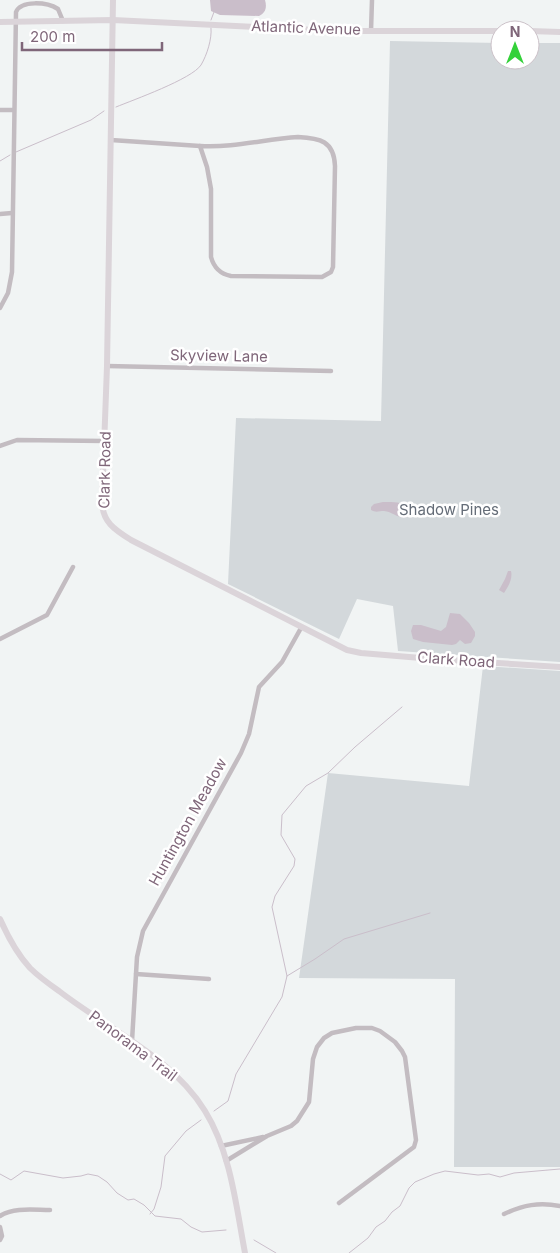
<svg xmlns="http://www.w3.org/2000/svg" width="560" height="1253" viewBox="0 0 560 1253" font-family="Inter,sans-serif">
  <rect width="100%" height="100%" fill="#f1f4f4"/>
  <g fill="#d3d8db">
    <path d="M390,41L500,43V60H530V43H560V662L398,651L393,606L357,599L339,639L228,584L236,418L381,421Z"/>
    <path d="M483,666L560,671V1167H454L455,979L299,978L328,773L469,786Z"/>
  </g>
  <g fill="#cabeca">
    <path d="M210,0H265C267,7 266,12 259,16L220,15L211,11Z"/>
    <path d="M383,502C393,502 405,501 411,511L409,516C400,521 394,512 384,511C379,511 376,513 371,510V507L374,504Z"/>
    <path d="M508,571H511C513,579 508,587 504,593L499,590L505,579Z"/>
    <path d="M450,613L460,614L469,623L475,632V636L471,643L465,644L460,640L456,644L452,645L423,642L413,639L411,631L413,625H421L441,631L446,627Z"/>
  </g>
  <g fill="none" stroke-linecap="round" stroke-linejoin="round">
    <g stroke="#cabeca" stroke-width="1">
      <path d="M211,20L214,12"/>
      <path d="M116,107C133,100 192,79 201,65C207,55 212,39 211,28"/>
      <path d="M16,152L91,120L104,111"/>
      <path d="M0,161L10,155"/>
      <path d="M287,976L315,959L344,939L430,913"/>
      <path d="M214,1111L228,1101L236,1074L282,997L287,976L272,907L275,896L294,866L295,859L281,835L282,815L306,786L328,773L355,747L402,707"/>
      <path d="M0,1174L11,1180L24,1171L63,1178L81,1176L88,1174L98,1176L107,1182L117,1193L128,1200L134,1199L144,1205L155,1216L181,1219L191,1227L202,1232L226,1230"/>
      <path d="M150,1214L154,1209L161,1187L165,1156L186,1131L201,1120"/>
      <path d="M254,1240L276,1253"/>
      <path d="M349,1253L368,1238L376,1227L385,1221L392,1212L400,1206L409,1188L415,1182L434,1174L445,1171L478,1175L489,1174L500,1177L514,1173L560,1169"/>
    </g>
    <g stroke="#c3bcc1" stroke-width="4.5">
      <path d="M371,31L372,0"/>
      <path d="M0,110H13"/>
      <path d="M298,137C320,138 334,141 335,166L333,267L331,272L322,277L231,276C220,274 214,268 211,257V189L207,167L200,146C234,148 265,139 298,137Z"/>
      <path d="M111,140L200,146"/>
      <path d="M0,214L12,213"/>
      <path d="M0,308L8,293L12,272L16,12C21,0 47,2 58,9L63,21"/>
      <path d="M107,366L331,371"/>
      <path d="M0,446L17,440L105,441"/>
      <path d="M0,639L47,615L73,567"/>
      <path d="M136,974L209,979"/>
      <path d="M132,1041L137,957L143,931L241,753L249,734L259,687L282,662L301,628"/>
      <path d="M221,1146L263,1137"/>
      <path d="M226,1161L267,1136L291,1126L297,1121L309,1102L313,1059L317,1047L324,1038L332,1033L356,1028H372L380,1031L395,1042L402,1051L405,1057L416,1140L414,1147L339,1203"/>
      <path d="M504,1214C523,1205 539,1202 560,1206"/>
      <path d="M0,1216C14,1207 34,1210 50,1210"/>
      <path d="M0,1227L2,1236L0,1240"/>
    </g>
    <g stroke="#dbd4d9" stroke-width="6">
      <path d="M113,0L107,366L102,501C102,522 115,530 131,540L347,650L361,653L433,659L560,667"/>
      <path d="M0,22L113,20L336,31H500"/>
      <path d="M530,31L560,32"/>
      <path d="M0,919C8,937 17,954 30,968C39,977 49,984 59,991C108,1029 172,1057 205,1111C231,1153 236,1206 245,1253"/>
    </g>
  </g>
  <g text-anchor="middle" stroke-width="5" stroke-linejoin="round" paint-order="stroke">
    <g font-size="15" fill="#7f6679" stroke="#fff">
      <text transform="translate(306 28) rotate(2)" y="5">Atlantic Avenue</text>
      <text transform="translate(219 356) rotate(1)" y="5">Skyview Lane</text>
      <text transform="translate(105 470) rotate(-89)" y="5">Clark Road</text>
      <text transform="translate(456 660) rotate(4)" y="5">Clark Road</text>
      <text transform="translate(188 822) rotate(-61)" y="5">Huntington Meadow</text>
      <text transform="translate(133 1046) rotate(37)" y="5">Panorama Trail</text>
    </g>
    <g font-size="15" fill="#646c77" stroke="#fff">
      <text x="449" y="515">Shadow Pines</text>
    </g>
  </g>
  <g transform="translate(515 45)"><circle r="24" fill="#ffffff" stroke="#ccc2c9"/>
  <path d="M0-4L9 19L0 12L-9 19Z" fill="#34d13a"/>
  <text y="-8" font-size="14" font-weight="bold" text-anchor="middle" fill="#7f6679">N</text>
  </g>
  <path d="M22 42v8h140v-8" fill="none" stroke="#7f6679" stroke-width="2.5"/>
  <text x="30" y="42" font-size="15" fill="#7f6679" stroke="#ffffff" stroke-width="4" paint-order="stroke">200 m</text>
</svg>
